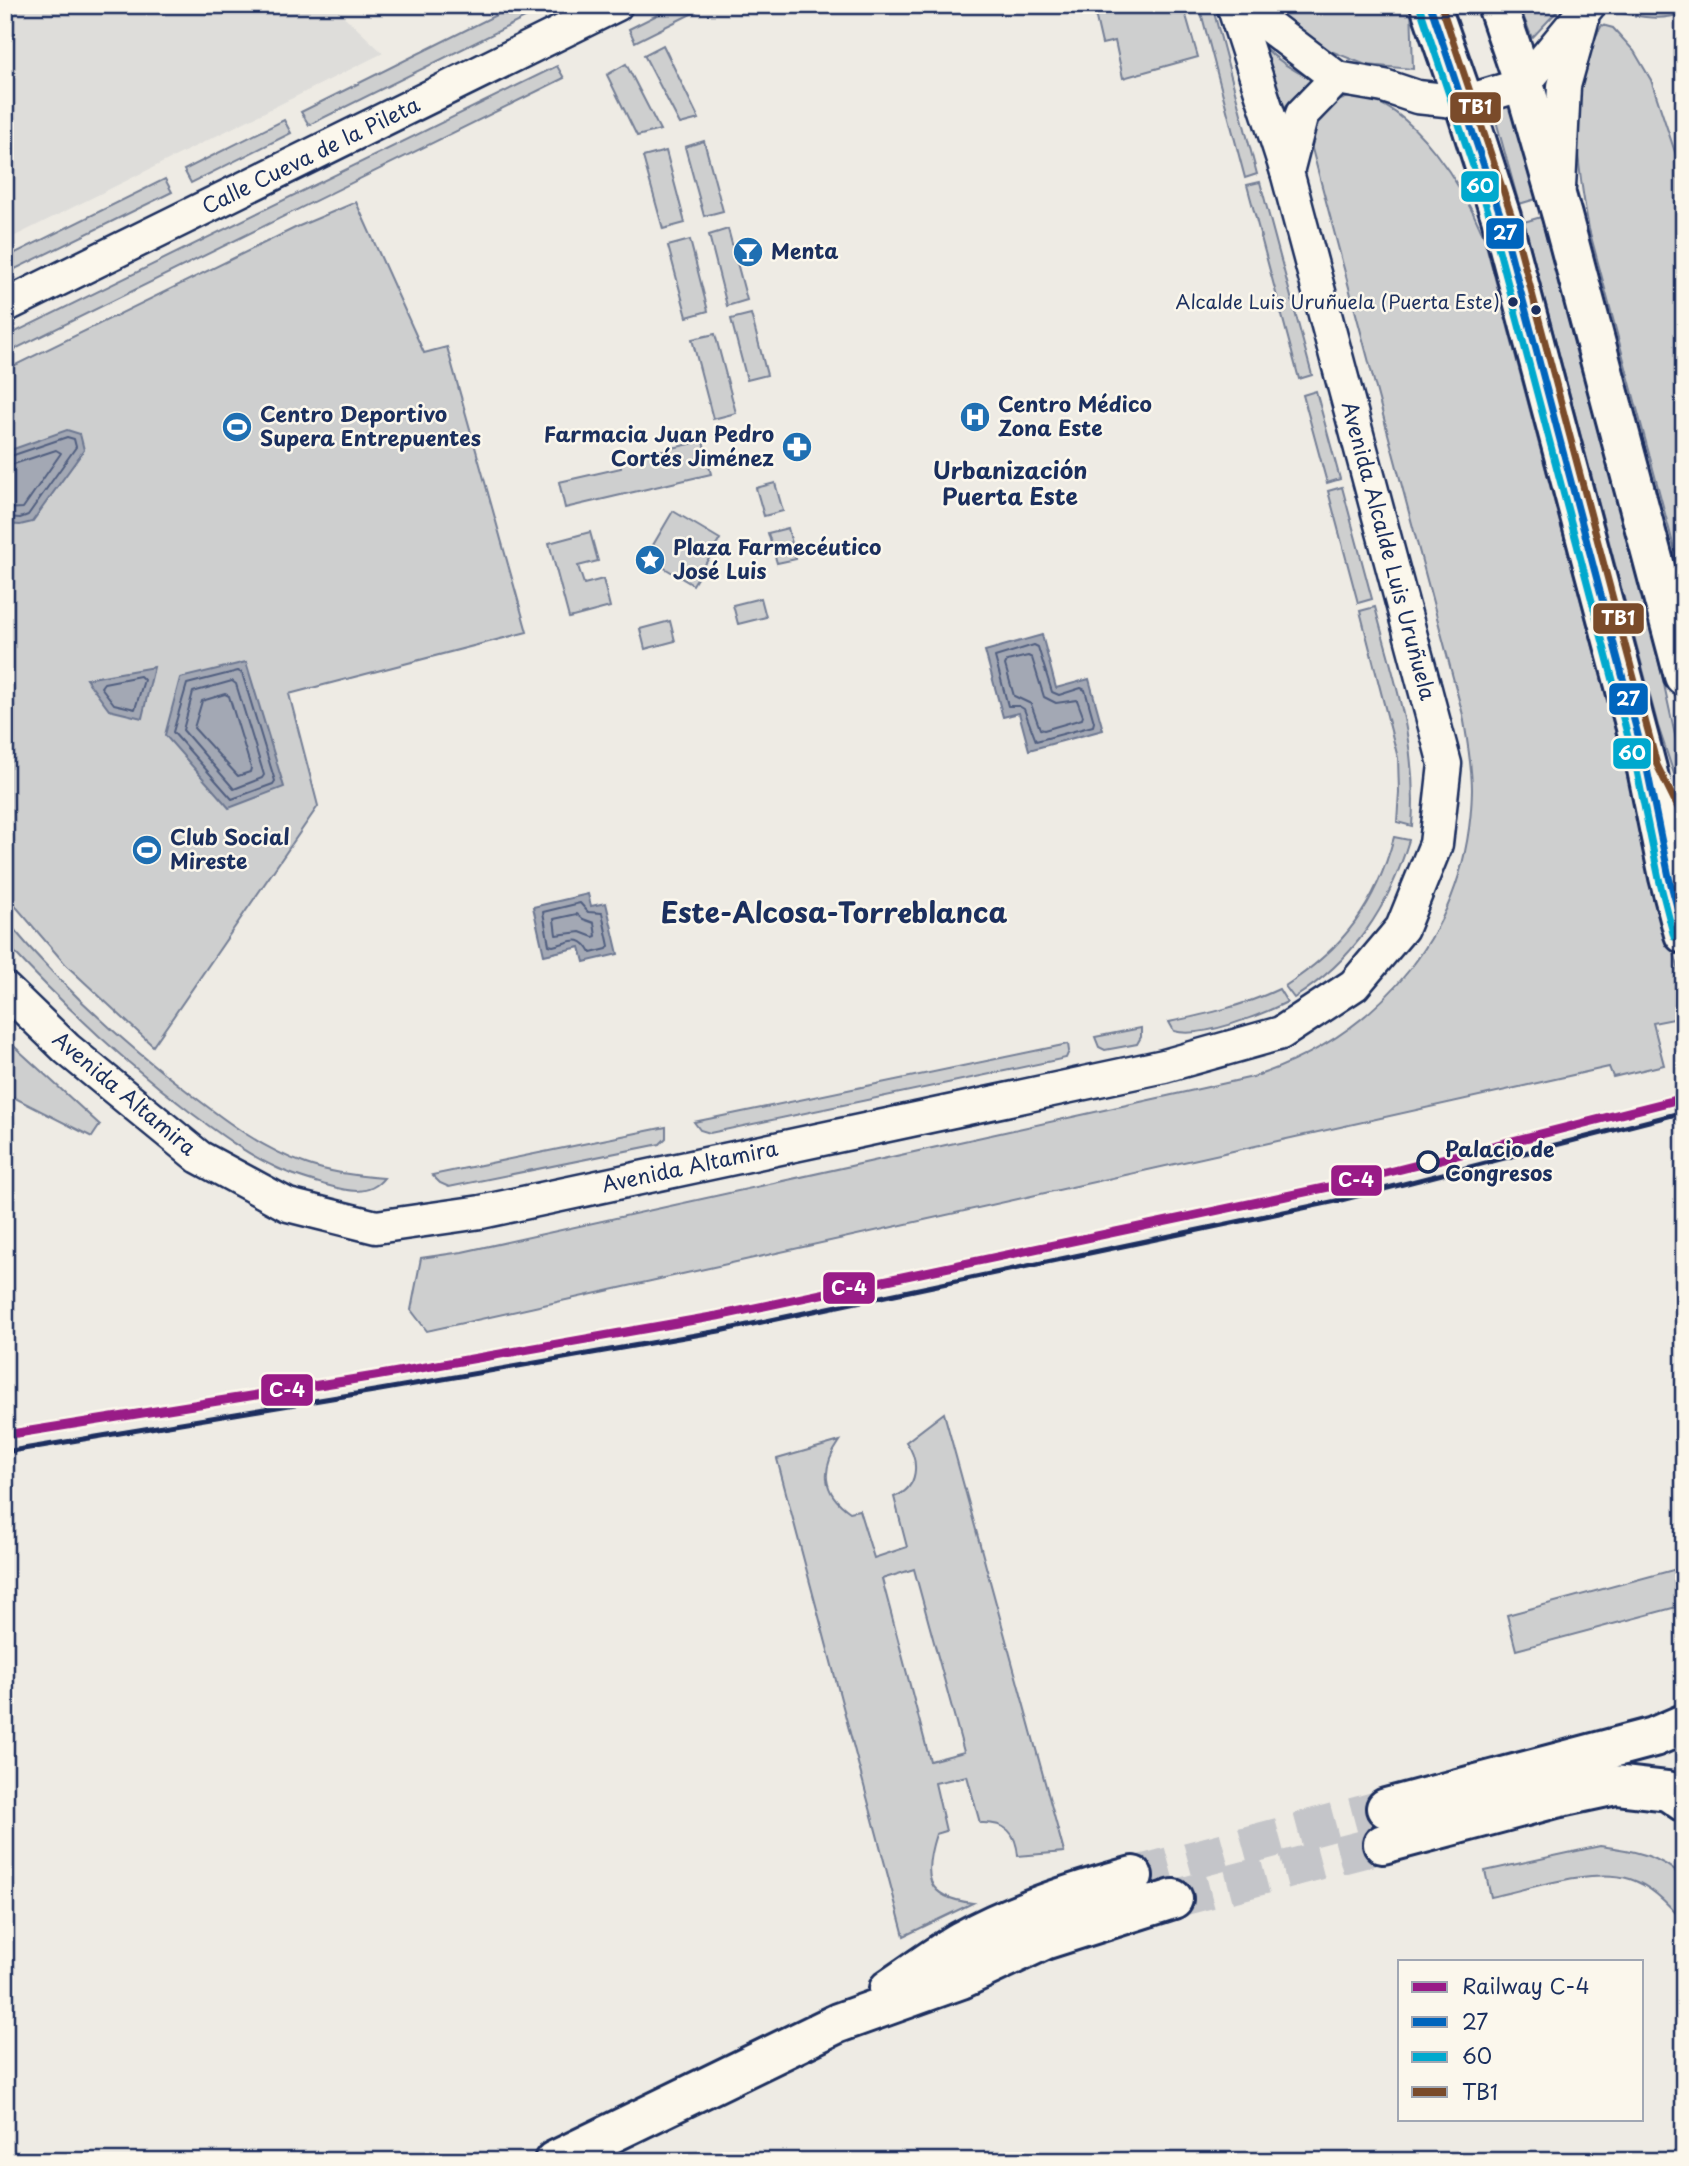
<svg xmlns="http://www.w3.org/2000/svg" width="1689" height="2166" viewBox="0 0 1689 2166" font-family="'Playpen Sans',sans-serif">
  <rect width="100%" height="100%" fill="#eeebe4"/>
  <filter id="ink" filterUnits="userSpaceOnUse"><feTurbulence type="fractalNoise" baseFrequency=".0143" numOctaves="2"/><feDisplacementMap in="SourceGraphic" scale="14" xChannelSelector="R" yChannelSelector="G"/><feConvolveMatrix kernelMatrix="1 2 1 2 8 2 1 2 1" color-interpolation-filters="sRGB"/></filter>
  <g filter="url(#ink)">
    <path fill="#deddda" d="M5,5H332L383,53L5,241Z"/>
    <g fill="#cecfcf" stroke="#747f96" stroke-width="2" fill-rule="evenodd">
      <path d="M516,5L547,7L309,125L301,112Z"/>
      <path d="M677,5H709L635,42L629,29Z"/>
      <path d="M1093,5H1183L1198,57L1123,78L1115,41L1102,44Z"/>
      <path d="M1199,5H1212L1257,174L1245,178Z"/>
      <path d="M1266,5H1411L1413,69L1366,65L1308,42Z"/>
      <path d="M1519,5H1563L1532,38Z"/>
      <path d="M1619,5H1684V13C1659,22 1637,16 1612,11Z"/>
      <path d="M1602,25L1613,28L1634,51L1651,80L1684,179V585L1589,229C1579,174 1568,108 1587,54C1591,44 1597,34 1602,25Z"/>
      <path d="M663,45L699,119L680,124L644,55Z"/>
      <path d="M1263,46C1278,61 1293,71 1312,79C1297,93 1289,105 1282,123Z"/>
      <path d="M626,64L660,130L637,136L607,75Z"/>
      <path d="M557,66L564,78L5,354V337Z"/>
      <path d="M1357,96C1414,104 1464,189 1484,237L1684,990V1017L1653,1023L1664,1065L1613,1077L1609,1067L427,1331L411,1310L421,1258L462,1252L1253,1077C1382,1034 1469,929 1472,790C1472,765 1467,740 1463,715L1311,145C1313,118 1330,98 1357,96Z"/>
      <path d="M1509,105L1536,199L1519,204L1493,110Z"/>
      <path d="M284,120L291,133L191,183L184,170Z"/>
      <path d="M704,141L723,211L704,216L685,147Z"/>
      <path d="M666,151L685,223L663,229L643,157Z"/>
      <path d="M165,179L172,192L5,274V258Z"/>
      <path d="M1260,182L1312,375L1299,379L1247,185Z"/>
      <path d="M356,202L424,353L447,347L527,632L289,694L318,806L153,1046L66,965L5,894V370L297,227Z"/>
      <path d="M1541,217L1656,648L1684,776V804L1658,726L1524,222Z"/>
      <path d="M728,229L747,300L727,306L709,235Z"/>
      <path d="M690,240L708,311L687,317L668,246Z"/>
      <path d="M751,314L767,375L747,380L731,319Z"/>
      <path d="M715,334L736,413L713,419L692,339Z"/>
      <path d="M1316,391L1340,479L1327,483L1303,395Z"/>
      <path d="M703,441L711,474L565,508L559,482L621,468L620,460Z"/>
      <path d="M775,483L783,511L764,516L756,488Z"/>
      <path d="M1342,487L1372,599L1358,603L1328,491Z"/>
      <path d="M673,511L720,539L693,585L646,557Z"/>
      <path d="M788,528L796,559L777,563L768,533Z"/>
      <path d="M590,532L598,561L578,566L584,584L603,579L610,607L569,618L549,543Z"/>
      <path d="M761,598L766,617L738,624L733,605Z"/>
      <path d="M1375,607C1395,683 1418,745 1412,826L1397,822L1399,792L1398,758L1360,611Z"/>
      <path d="M670,621L675,641L645,649L640,629Z"/>
      <path d="M1394,837L1409,840C1389,907 1354,960 1294,998L1285,986C1344,948 1376,904 1394,837Z"/>
      <path d="M5,919C59,984 124,1044 192,1095C227,1122 263,1149 306,1164C331,1173 357,1176 384,1178C369,1197 347,1191 326,1185C309,1180 291,1175 275,1167C245,1153 217,1132 190,1112C123,1061 62,1004 5,942Z"/>
      <path d="M1279,989L1287,1002C1261,1015 1201,1039 1174,1031L1169,1022C1207,1014 1243,1006 1279,989Z"/>
      <path d="M1141,1028V1037L1137,1044L1105,1050L1099,1047L1095,1037Z"/>
      <path d="M5,1038L100,1125L92,1137L5,1093Z"/>
      <path d="M1068,1044L1069,1051L1066,1058L710,1133L700,1130L694,1122Z"/>
      <path d="M666,1127V1138L660,1144L449,1187L440,1183L432,1175Z"/>
      <path d="M944,1413L1064,1852L1018,1856C1016,1832 1006,1822 980,1823L967,1776L935,1783L946,1831L936,1834C923,1875 924,1898 973,1903L904,1936L777,1459L840,1441C821,1468 821,1492 850,1512L859,1510L874,1558L907,1547L894,1497C919,1488 920,1461 906,1442ZM914,1569L964,1752L930,1761L882,1579Z"/>
      <path d="M1684,1567V1605L1516,1650L1507,1615Z"/>
      <path d="M1600,1846C1632,1850 1661,1855 1684,1879V1923C1670,1905 1652,1886 1630,1879C1594,1867 1528,1889 1491,1897L1485,1871Z"/>
    </g>
    <g fill="#a3a8b4" stroke="#6d7892" stroke-width="2">
      <path d="M67,430L80,434L84,450L32,522L20,525L5,524V452Z"/>
      <path d="M1042,635L1056,688L1089,679L1103,730L1029,750L1019,713L1003,717L985,651Z"/>
      <path d="M246,662L284,787L229,808L165,735L180,678Z"/>
      <path d="M154,667L142,718L109,710L86,679Z"/>
      <path d="M588,894L591,906L606,903L618,954L584,962L580,947L544,955L533,907Z"/>
    </g>
    <g fill="none" stroke-linecap="round" stroke-linejoin="round">
      <g stroke="#515f80" stroke-width="2">
        <path d="M5,458L67,437L74,439L76,447L28,515L20,518L5,517"/>
        <path d="M5,467L56,450L61,453L23,508L5,509"/>
        <path d="M1034,645L1038,647L1052,692L1059,695L1081,688L1085,690L1094,722L1093,726L1036,741L1024,709L1019,706H1008L995,657Z"/>
        <path d="M1028,656L1032,658L1044,697L1056,703L1077,700L1083,716L1082,719L1044,730L1040,729L1031,704L1014,696L1005,665L1007,661Z"/>
        <path d="M238,671L242,673L275,781L273,784L232,799L173,732L187,684Z"/>
        <path d="M140,676L144,680L135,709L114,704L101,687L104,683Z"/>
        <path d="M232,681L236,684L264,775L262,778L234,789L183,730L193,692Z"/>
        <path d="M225,694L229,696L251,768L250,772L238,776L194,728L202,701Z"/>
        <path d="M580,903L588,912L602,913L609,946L607,949L591,953C580,933 572,942 553,946L549,945L543,912Z"/>
        <path d="M577,914L583,919L594,923L596,936L593,937L580,932L556,935L554,919Z"/>
      </g>
      <g stroke="#c4c5c9" stroke-width="38" stroke-dasharray="38 19" stroke-linecap="butt">
        <path d="M1133,1876L1386,1808"/>
        <path d="M1173,1899L1383,1844"/>
      </g>
      <g stroke="#1b2f5e" stroke-width="37">
        <g id="minor">
          <path d="M1241,5L1337,78L1384,86L1417,97L1464,102L1524,84L1589,5"/>
          <path d="M1287,172L1302,114L1337,78"/>
          <path d="M1559,187L1564,86L1582,21"/>
          <path d="M5,306L616,5"/>
          <path d="M5,989L67,1049L199,1157L288,1205L376,1227L481,1212L1164,1066L1281,1033L1354,985L1402,928L1436,844L1445,764L1287,172L1233,5"/>
        </g>
      </g>
      <g stroke="#1b2f5e" stroke-width="44">
        <g id="major">
          <path d="M1430,5L1464,102L1501,217L1647,769L1669,877L1684,934"/>
          <path d="M1497,5L1524,84L1562,216L1684,676"/>
          <path d="M1386,1808L1654,1737L1684,1724"/>
          <path d="M1383,1844L1556,1798L1616,1785L1668,1791L1684,1802"/>
          <path d="M889,1989C913,1973 937,1955 961,1941C1015,1911 1075,1892 1133,1876"/>
          <path d="M554,2161L838,2023L961,1979L1044,1940L1173,1899"/>
        </g>
      </g>
      <use href="#minor" stroke="#fbf7ec" stroke-width="32"/>
      <use href="#major" stroke="#fbf7ec" stroke-width="38"/>
      <path stroke="#1b2f5e" stroke-width="5" d="M5,1452L380,1390L719,1331L1341,1200L1684,1112"/>
      <g stroke="#fbf7ec" stroke-width="12">
        <path id="bus-1" d="M1430,5L1501,217L1647,769L1669,877L1684,933"/>
      </g>
      <g stroke="#fbf7ec" stroke-width="12">
        <path id="bus-2" d="M1420,8L1491,220L1637,771L1659,879L1674,937"/>
      </g>
      <g stroke="#fbf7ec" stroke-width="12">
        <path id="bus-3" d="M1441,5L1511,214L1657,765L1684,820"/>
      </g>
      <use href="#bus-1" stroke="#0065bd" stroke-width="7"/>
      <use href="#bus-2" stroke="#00a9ce" stroke-width="7"/>
      <use href="#bus-3" stroke="#7a4b2a" stroke-width="7"/>
      <g stroke="#fbf7ec" stroke-width="14">
        <path id="rail-1" d="M5,1435L375,1376L717,1316L1338,1185L1684,1098"/>
      </g>
      <use href="#rail-1" stroke="#991b87" stroke-width="9"/>
    </g>
  </g>
  <defs>
    <g id="bar-disc" transform="scale(1.575)"><circle r="9.5" fill="#1f6fb2" stroke="#fbf7ec"/><path d="M-6-5H6L.8 .8V4.5H3.5V6h-7V4.5H-.8V.8Z" fill="#fff"/></g>
    <g id="hospital-disc" transform="scale(1.575)"><circle r="9.5" fill="#1f6fb2" stroke="#fbf7ec"/><path d="M-5-5h3v3.5h4V-5h3V5h-3V1.5h-4V5h-3Z" fill="#fff"/></g>
    <g id="stadium-disc" transform="scale(1.575)"><circle r="9.5" fill="#1f6fb2" stroke="#fbf7ec"/><path d="M0-5a6.5 5 0 1 0 0 10a6.5 5 0 1 0 0-10ZM-3.5-1.8h7v3.6h-7Z" fill="#fff"/></g>
    <g id="pharmacy-disc" transform="scale(1.575)"><circle r="9.5" fill="#1f6fb2" stroke="#fbf7ec"/><path d="M-2-6h4v4h4v4h-4v4h-4v-4h-4v-4h4Z" fill="#fff"/></g>
    <g id="sight-disc" transform="scale(1.575)"><circle r="9.5" fill="#1f6fb2" stroke="#fbf7ec"/><path d="M0-6L1.8-2.2L6-1.7L2.9 1.2L3.7 5.4L0 3.3L-3.7 5.4L-2.9 1.2L-6-1.7L-1.8-2.2Z" fill="#fff"/></g>
  </defs>
  <g fill-rule="evenodd">
    <use href="#bar-disc" x="748" y="252"/>
    <use href="#hospital-disc" x="975" y="417"/>
    <use href="#stadium-disc" x="237" y="427"/>
    <use href="#pharmacy-disc" x="797" y="447"/>
    <use href="#sight-disc" x="650" y="560"/>
    <use href="#stadium-disc" x="147" y="850"/>
  </g>
  <g fill="#1b2f5e" stroke="#fbf7ec" stroke-width="2.5">
    <circle cx="1513" cy="302" r="6"/>
    <circle cx="1536" cy="310" r="6"/>
  </g>
  <circle fill="#fbf7ec" stroke="#1b2f5e" stroke-width="3.5" cx="1428" cy="1162" r="10"/>
  <g text-anchor="middle" stroke-width="5" stroke-linejoin="round" paint-order="stroke">
    <g font-size="19" fill="#1b2f5e" stroke="#fbf7ec" text-anchor="end">
      <text x="1500" y="309">Alcalde Luis Uruñuela (Puerta Este)</text>
    </g>
    <g font-size="21" fill="#1b2f5e" stroke="#fbf7ec">
      <text transform="translate(311 156) rotate(-26)" y="7">Calle Cueva de la Pileta</text>
      <text transform="translate(1388 551) rotate(75)" y="7">Avenida Alcalde Luis Uruñuela</text>
      <text transform="translate(124 1094) rotate(40)" y="7">Avenida Altamira</text>
      <text transform="translate(690 1167) rotate(-12)" y="7">Avenida Altamira</text>
    </g>
    <g font-size="21" font-weight="bold" fill="#1b2f5e" stroke="#fbf7ec" text-anchor="start">
      <text x="771" y="259">Menta</text>
      <text x="998" y="412">Centro Médico<tspan x="998" dy="24">Zona Este</tspan></text>
      <text x="260" y="422">Centro Deportivo<tspan x="260" dy="24">Supera Entrepuentes</tspan></text>
      <text x="774" y="442" text-anchor="end">Farmacia Juan Pedro<tspan x="774" dy="24">Cortés Jiménez</tspan></text>
      <text x="673" y="555">Plaza Farmecéutico<tspan x="673" dy="24">José Luis</tspan></text>
      <text x="170" y="845">Club Social<tspan x="170" dy="24">Mireste</tspan></text>
    </g>
    <g font-size="21" font-weight="bold" fill="#1b2f5e" stroke="#fbf7ec" text-anchor="start">
      <text x="1445" y="1157">Palacio de<tspan x="1445" dy="24">Congresos</tspan></text>
    </g>
    <g font-size="23" font-weight="bold" fill="#1b2f5e" stroke="#fbf7ec">
      <text x="1010" y="479">Urbanización<tspan x="1010" dy="26">Puerta Este</tspan></text>
    </g>
    <g font-size="28" font-weight="bold" fill="#1b2f5e" stroke="#fbf7ec">
      <text x="834" y="923">Este-Alcosa-Torreblanca</text>
    </g>
  </g>
  <g stroke="#fbf7ec" stroke-width="2.5">
    <rect x="1449" y="91" width="53" height="33" rx="7" fill="#7a4b2a"/>
    <rect x="1460" y="170" width="40" height="33" rx="7" fill="#00a9ce"/>
    <rect x="1485" y="217" width="40" height="33" rx="7" fill="#0065bd"/>
    <rect x="1592" y="602" width="53" height="33" rx="7" fill="#7a4b2a"/>
    <rect x="1608" y="682" width="41" height="34" rx="7" fill="#0065bd"/>
    <rect x="1612" y="737" width="40" height="33" rx="7" fill="#00a9ce"/>
    <rect x="1330" y="1164" width="53" height="33" rx="7" fill="#991b87"/>
    <rect x="822" y="1271" width="54" height="34" rx="7" fill="#991b87"/>
    <rect x="260" y="1373" width="54" height="34" rx="7" fill="#991b87"/>
  </g>
  <g font-size="19" text-anchor="middle" font-weight="bold" fill="#fff">
    <text x="1475" y="114">TB1</text>
    <text x="1480" y="193">60</text>
    <text x="1505" y="240">27</text>
    <text x="1618" y="625">TB1</text>
    <text x="1628" y="706">27</text>
    <text x="1632" y="760">60</text>
    <text x="1356" y="1187">C-4</text>
    <text x="849" y="1295">C-4</text>
    <text x="287" y="1397">C-4</text>
  </g>
  <rect width="1689" height="2166" fill="none" stroke="#fbf7ec" stroke-width="28"/>
  <rect x="14" y="14" width="1661" height="2138" fill="none" stroke="#1b2f5e" stroke-width="2.5" filter="url(#ink)"/>
  <rect x="1398" y="1960" width="245" height="161" fill="#fbf7ec" stroke="#a1a7b3" stroke-width="2"/>
  <rect x="1412" y="1982" width="35" height="10" fill="#991b87" stroke="#a1a7b3" stroke-width="2"/>
  <text x="1462" y="1994" font-size="21" fill="#1b2f5e">Railway C-4</text>
  <rect x="1412" y="2017" width="35" height="10" fill="#0065bd" stroke="#a1a7b3" stroke-width="2"/>
  <text x="1462" y="2030" font-size="21" fill="#1b2f5e">27</text>
  <rect x="1412" y="2052" width="35" height="10" fill="#00a9ce" stroke="#a1a7b3" stroke-width="2"/>
  <text x="1462" y="2064" font-size="21" fill="#1b2f5e">60</text>
  <rect x="1412" y="2087" width="35" height="10" fill="#7a4b2a" stroke="#a1a7b3" stroke-width="2"/>
  <text x="1462" y="2100" font-size="21" fill="#1b2f5e">TB1</text>
</svg>
